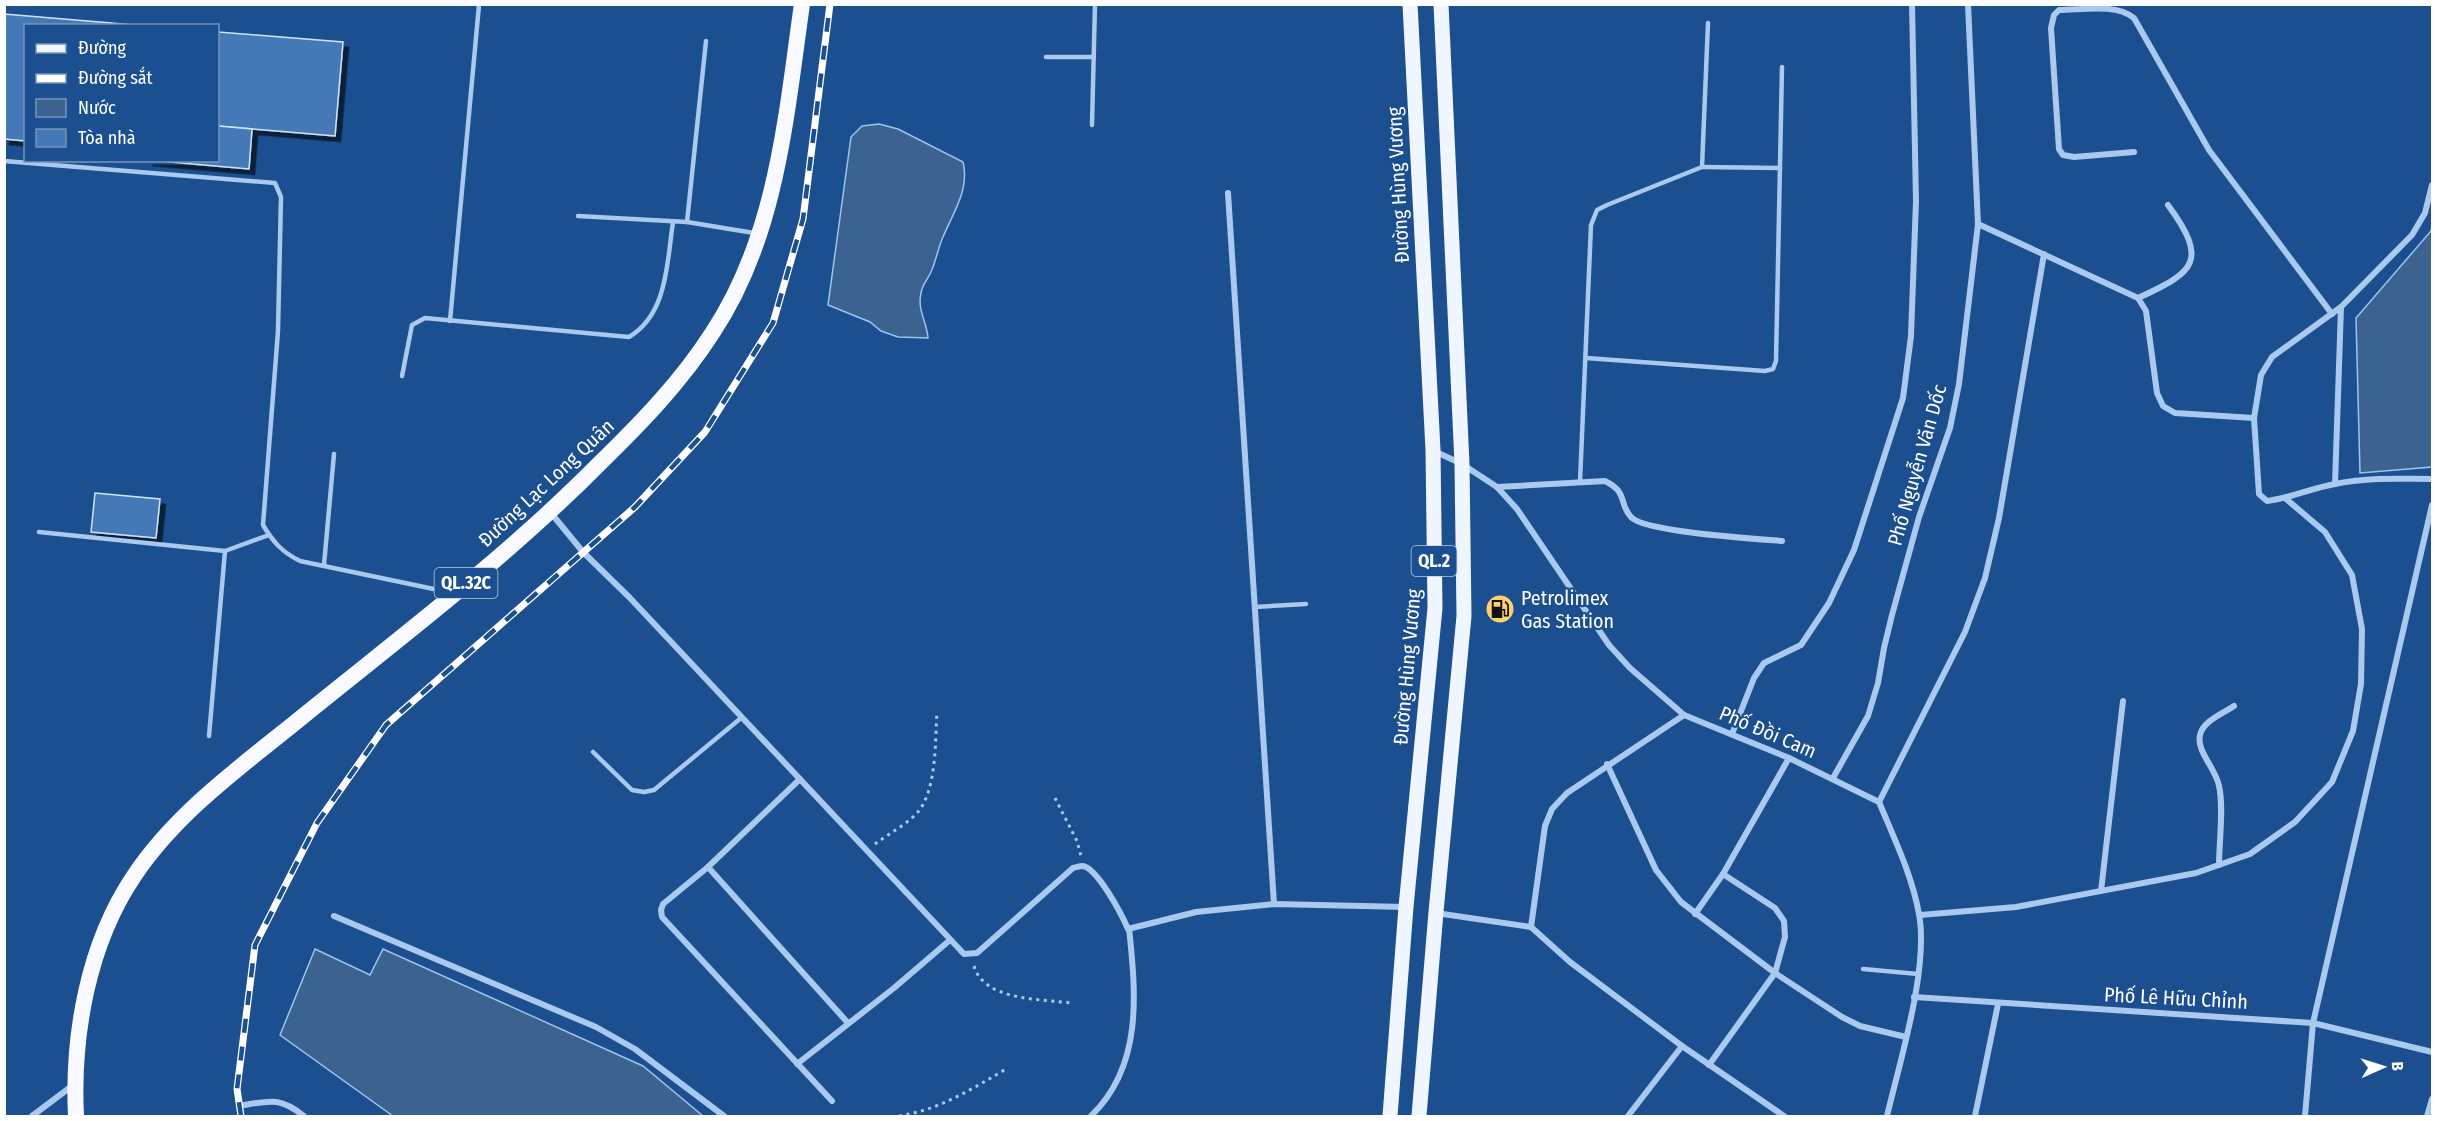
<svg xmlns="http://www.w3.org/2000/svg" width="2437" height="1121" viewBox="0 0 2437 1121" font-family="'Fira Sans Condensed',sans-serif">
  <defs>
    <filter id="shadow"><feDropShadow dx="5.5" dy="5.5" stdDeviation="0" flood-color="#0009"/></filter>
  </defs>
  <rect width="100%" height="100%" fill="#1b4f8f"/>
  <g fill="#3c6290" stroke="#9cc4f0" stroke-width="1.5">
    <path d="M879,124L898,129L963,162C970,189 953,213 943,237C938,248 936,261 931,272C928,279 922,285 921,293C917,310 927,322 928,338L898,337L881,331L870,322L828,305L851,137L862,126Z"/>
    <path d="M2432,226V467L2360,473L2356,318L2431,231Z"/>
    <path d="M315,949L370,975L383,949L643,1066L703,1116H393L280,1035Z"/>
  </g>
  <g fill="#4478b7" stroke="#cfe3fa" stroke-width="1.5" filter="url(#shadow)">
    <path d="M4,14L111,23V26H26V141L4,139Z"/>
    <path d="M111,23L143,26H111Z"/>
    <path d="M218,32L343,42L335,136L218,126Z"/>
    <path d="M218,126L252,129L249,169L147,160H218Z"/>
    <path d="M95,493L160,499L156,538L91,532Z"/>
  </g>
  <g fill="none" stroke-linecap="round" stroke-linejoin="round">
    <g stroke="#a9c9ee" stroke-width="3" stroke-dasharray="3 4.5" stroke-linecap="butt">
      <path d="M1055,798L1077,841L1081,856"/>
      <path d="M875,844C888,834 906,825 917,813C937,791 935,741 937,712"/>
      <path d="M974,966C984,1001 1041,999 1072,1003"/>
      <path d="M899,1116C939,1110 972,1089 1006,1069"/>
    </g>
    <g stroke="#a9c9ee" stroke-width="4.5">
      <path d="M1046,57H1094"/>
      <path d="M1092,125L1095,4"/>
      <path d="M4,161L275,183L281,197L278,331L263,525C273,542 282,552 300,561L448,592"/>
      <path d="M1702,167L1780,168"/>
      <path d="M578,216L687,222L754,233"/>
      <path d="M687,222L706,41"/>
      <path d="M450,321L479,5"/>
      <path d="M1586,358L1765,371L1773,369L1776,361L1782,67"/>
      <path d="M402,376L412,325L425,318L629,337C668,314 667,261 673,222"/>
      <path d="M1580,482L1591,225L1597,210L1607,205L1702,167L1708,23"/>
      <path d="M39,532L225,551L269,535"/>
      <path d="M324,565L334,454"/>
      <path d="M1255,607L1306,604"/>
      <path d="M209,736L225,551"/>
      <path d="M593,752L632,790L644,792L654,790L741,718"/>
      <path d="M1863,969L1918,974"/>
    </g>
    <g stroke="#a9c9ee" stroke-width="6">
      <path d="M2134,152L2074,157L2063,155L2059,149L2051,28L2054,15L2059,10C2082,10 2115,3 2134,18L2209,150L2332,314"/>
      <path d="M2432,185L2425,213L2412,235L2341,307L2272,357L2261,375L2254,418L2259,494L2267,501C2291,498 2312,488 2335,484C2366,477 2400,479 2432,479"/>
      <path d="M1228,193L1274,904"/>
      <path d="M1978,224L2138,298L2146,311L2157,393L2163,406L2175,413L2254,418"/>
      <path d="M2138,298C2195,272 2209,261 2168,205"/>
      <path d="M1434,451L1462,464L1497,487L1517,509L1609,645L1630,668L1684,715L1789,758L1879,802C1894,838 1912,875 1919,914C1929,968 1900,1061 1887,1116"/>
      <path d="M2335,484L2341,307"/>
      <path d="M1497,487L1605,481C1629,493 1618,503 1631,517C1644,532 1757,539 1782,541"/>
      <path d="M551,513L583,552L630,598L964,954L977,953L1073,868C1077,867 1080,866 1083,866C1098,869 1122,915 1128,929L1196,912L1274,904L1406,907"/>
      <path d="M1732,734L1754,678L1764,663L1801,645L1829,603L1854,550L1903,398L1911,336L1916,201L1912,4"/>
      <path d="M1607,764L1656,870L1681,902L1775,973L1842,1017L1860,1026L1906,1037"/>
      <path d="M1833,778L1868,716L1878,683L1884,648L1892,615L1919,517L1950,428L1959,384L1978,224L1968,4"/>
      <path d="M800,779L708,867L663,904L661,910L662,917L832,1101"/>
      <path d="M1879,802L1965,632L1985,578L1999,518L2044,254"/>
      <path d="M2219,865C2219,843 2224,806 2219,786C2216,769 2196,751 2200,735C2203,721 2222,714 2234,706"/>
      <path d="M708,867L848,1023"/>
      <path d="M2101,891L2123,701"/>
      <path d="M1436,913L1531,927L1570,962L1682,1046L1784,1116"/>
      <path d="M1695,914L1723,874L1789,758"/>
      <path d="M1920,915L2016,907L2196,873L2250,854L2295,822L2332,782L2353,731L2361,684L2362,629L2352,575L2325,532L2285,498"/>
      <path d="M334,916L596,1027L635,1049L724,1116"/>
      <path d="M1531,927L1545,826L1552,809L1567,793L1684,715"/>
      <path d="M1914,997L2313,1023L2432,1052"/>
      <path d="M797,1064L894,988L950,940"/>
      <path d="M1709,1065L1775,973L1785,937L1784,921L1775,908L1723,874"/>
      <path d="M239,1106C269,1101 279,1096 304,1116"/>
      <path d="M32,1116L72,1086"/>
      <path d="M1091,1116C1143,1066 1136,994 1129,928"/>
      <path d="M1628,1116L1682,1046"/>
      <path d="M1975,1116L1998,1004"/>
      <path d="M2305,1116L2313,1023L2432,505"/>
      <path d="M2427,1116L2432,1099"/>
    </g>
    <g stroke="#f0f6ff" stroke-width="15">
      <path d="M1390,1116L1406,907L1435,608L1433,450L1410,4"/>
      <path d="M1419,1116L1436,912L1464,616L1462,464L1441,4"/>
    </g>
    <path stroke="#f8faff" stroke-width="16" d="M76,1116C72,1035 88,944 134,876C178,810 246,763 307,713C406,633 509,555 599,464C641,423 681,382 713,332C777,235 786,116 802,4"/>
    <g stroke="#fff" stroke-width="7">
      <path id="rail" d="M241,1116L237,1089L255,945L317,823L386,725L635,507L705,432L773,323L803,219L830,4"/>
    </g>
    <use href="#rail" stroke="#1b4f8f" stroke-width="4.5" stroke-dasharray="14" stroke-linecap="butt"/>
  </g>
  <defs>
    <g id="fuel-disc" transform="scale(1.5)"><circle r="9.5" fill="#ffd166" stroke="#1b4f8f"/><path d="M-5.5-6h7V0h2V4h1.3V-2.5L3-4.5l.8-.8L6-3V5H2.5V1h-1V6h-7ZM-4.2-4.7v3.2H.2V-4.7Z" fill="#111"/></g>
  </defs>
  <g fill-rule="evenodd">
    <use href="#fuel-disc" x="1500" y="609"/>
  </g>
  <g text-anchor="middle" stroke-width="4.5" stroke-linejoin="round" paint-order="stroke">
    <g fill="#1b4f8f" stroke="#bbcadd" stroke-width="1.5">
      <rect x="1411.5" y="546" width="45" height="30" rx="4.5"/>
      <rect x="434.5" y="568" width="63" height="30" rx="4.5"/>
    </g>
    <g font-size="18" font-weight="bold" fill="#fff">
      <text x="1434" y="567">QL.2</text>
      <text x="466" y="589">QL.32C</text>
    </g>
    <g font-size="20" fill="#fff" stroke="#1b4f8f">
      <text transform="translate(1398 185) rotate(-93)" y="7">Đường Hùng Vương</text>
      <text transform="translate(1917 465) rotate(-74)" y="7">Phố Nguyễn Văn Dốc</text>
      <text transform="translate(546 483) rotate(-43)" y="7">Đường Lạc Long Quân</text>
      <text transform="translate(1407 667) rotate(-85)" y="7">Đường Hùng Vương</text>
      <text transform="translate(1768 732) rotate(23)" y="7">Phố Đồi Cam</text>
      <text transform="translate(2176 998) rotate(3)" y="7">Phố Lê Hữu Chỉnh</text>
    </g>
    <g font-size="20" fill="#fff" stroke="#1b4f8f" text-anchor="start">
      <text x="1521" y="605">Petrolimex<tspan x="1521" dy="23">Gas Station</tspan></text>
    </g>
  </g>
  <rect width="2437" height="1121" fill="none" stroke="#ffffff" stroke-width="12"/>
  <rect x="24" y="24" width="195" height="138" fill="#1b4f8f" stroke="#7695bc" stroke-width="1.5"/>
  <rect x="36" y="44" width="30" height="9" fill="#f0f6ff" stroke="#7695bc" stroke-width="1.5"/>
  <text x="78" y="54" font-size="18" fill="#ffffff">Đường</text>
  <rect x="36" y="74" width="30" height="9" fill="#ffffff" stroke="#7695bc" stroke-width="1.5"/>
  <text x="78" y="84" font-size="18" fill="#ffffff">Đường sắt</text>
  <rect x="36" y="99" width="30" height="18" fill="#3c6290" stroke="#7695bc" stroke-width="1.5"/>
  <text x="78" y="114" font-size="18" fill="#ffffff">Nước</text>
  <rect x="36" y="129" width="30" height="18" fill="#4478b7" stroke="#7695bc" stroke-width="1.5"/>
  <text x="78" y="144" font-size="18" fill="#ffffff">Tòa nhà</text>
  <g transform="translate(2383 1067) rotate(87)" stroke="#1b4f8f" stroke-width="4.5" paint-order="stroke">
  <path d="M0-4.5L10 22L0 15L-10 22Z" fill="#ffffff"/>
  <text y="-9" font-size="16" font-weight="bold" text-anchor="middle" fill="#ffffff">B</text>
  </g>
</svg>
